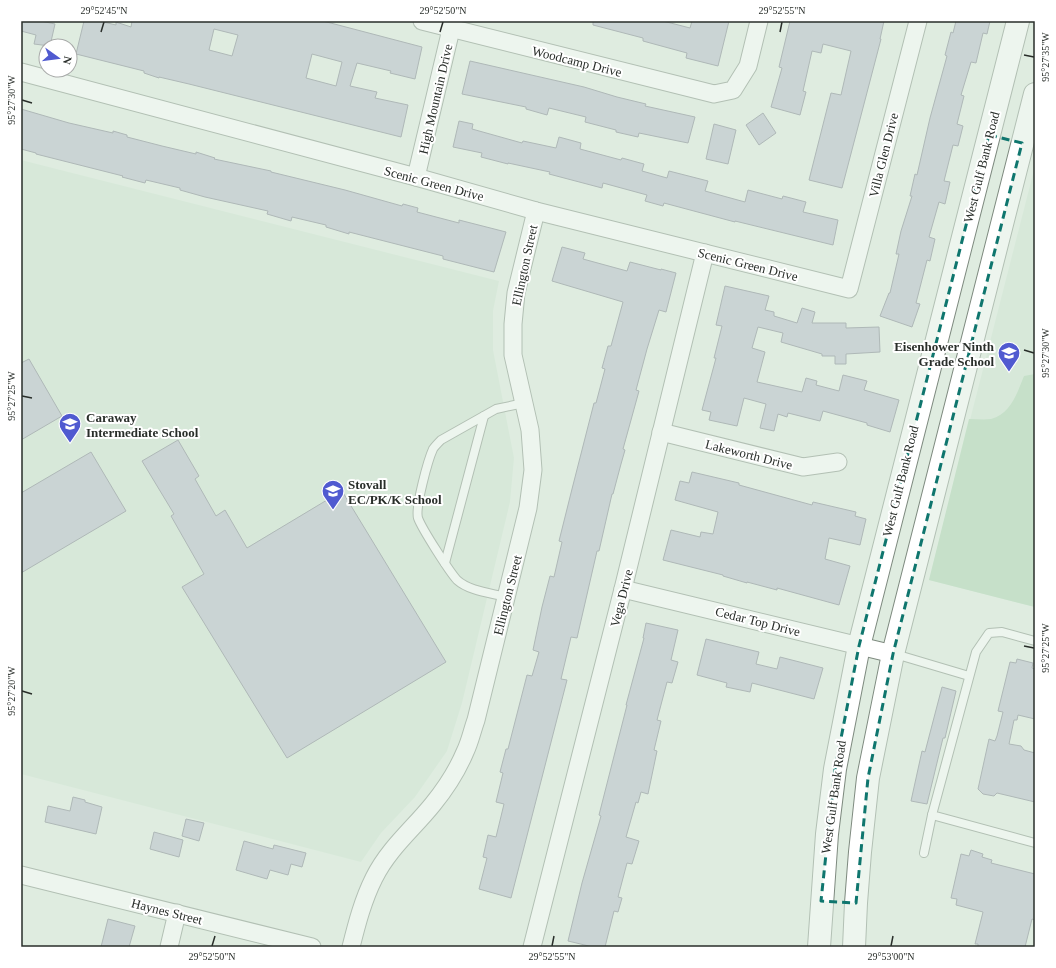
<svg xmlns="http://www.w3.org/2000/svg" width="1056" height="968" viewBox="0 0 1056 968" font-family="'Times New Roman',serif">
  <rect width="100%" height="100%" fill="#dfece0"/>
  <g fill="#cfe3d1">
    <path d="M21,160L499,281L493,311V350L514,458L510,502L462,703L447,751L415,797L381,833L361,862L21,774Z"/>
    <path d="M1035,166V607L929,580Z"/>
  </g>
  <path fill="#a8d0ad" d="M1035,374V607L929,580L969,419C976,419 984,420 991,419C1011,414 1017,393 1024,376Z"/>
  <g fill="#b2b6c5" stroke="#757886" fill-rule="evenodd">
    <path d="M21,21H41L55,24L50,46L34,44L36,35L21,31Z"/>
    <path d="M84,21H99L116,25V22L131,27L132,21H323L422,47L415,79L390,73L391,71L357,63L350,86L377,92L375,98L408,105L401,137L189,84L159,77V78L144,73V71L76,54ZM214,29L238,35L232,56L209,50ZM312,54L342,62L336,86L306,78Z"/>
    <path d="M593,21H663L690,28L692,21H729L718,66L686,58L687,53L643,41V38L593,25Z"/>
    <path d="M790,21H884L880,39H881L842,188L809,180L831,93L841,95L851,51L823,44L821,53L812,51L803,91L806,92L800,115L771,107L782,68L779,67Z"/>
    <path d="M956,21H990L987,34L983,33L976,63L971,62L961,95L964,96L957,124L963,126L958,146L953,145L944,181L950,182L945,204L939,202L929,237L935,239L930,261L927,260L916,303L920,304L912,327L880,316L889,293H890L899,254H896L901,231L912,196H910L915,174L917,175L930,118L947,56L945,55L951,32L953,33Z"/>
    <path d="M470,61L584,87L617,97L646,104L645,106L695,117L688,143L639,133L638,137L616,132V130L585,122L586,117L549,108L547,115L526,109V107L462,94Z"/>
    <path d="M21,109L69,123L113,133V131L127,135V137L162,146L196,154V152L215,158L214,159L271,171V172L345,190L402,206L403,204L418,208L417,212L459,223V220L506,232L494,272L443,259V256L349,232V234L326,227V225L292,217L291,221L267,214L268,211L205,197L180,190V188L146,180L145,183L122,177L123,176L36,154V153L21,149Z"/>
    <path d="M763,113L776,133L759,145L746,125Z"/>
    <path d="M459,121L473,124L472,129L522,143L523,141L556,148L559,137L581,143L580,149L621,160L622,158L644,164L642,171L667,178L669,171L708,181L705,191L745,202L748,190L782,199L783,196L806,202L803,212L838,220L833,245L735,221V222L664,203L663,206L645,201L647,195L603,183L602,188L549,174L550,172L508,163V164L481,157L482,153L453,147Z"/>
    <path d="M714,124L736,130L728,164L706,159Z"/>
    <path d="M562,247L585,253L583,259L627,271L630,262L661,270V269L676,273L666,312L659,310L647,349L636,390L639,391L623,449L625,450L621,464L613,494H612L599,551H597L577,638L571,637L561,679L567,680L511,898L479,889L487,858L483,857L488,835L496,837L504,804L496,802L503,773L500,772L506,749H508L527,675L532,676L539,652L533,650L542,607L550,576L554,577L562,542L559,541L572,489L594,403H596L605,369L602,368L608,346H611L623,302L552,281Z"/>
    <path d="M725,286L769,296L765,310L774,312V316L797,323L802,308L815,312L812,323H846V328L879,327L880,352L846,354V364H835V356H822V354L781,342L783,333L758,327L752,348L765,352L757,382L802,392L806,378L817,381L816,385L839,391L843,375L867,381L864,390L899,400L890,432L867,425V423L823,411L820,421L788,413L787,417L778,414L774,431L760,428L766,404L744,398L737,426L709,420L711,412L702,410L716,358H714L722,326L716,325Z"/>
    <path d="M29,359L62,416L21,440V363Z"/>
    <path d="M178,440L199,476L195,479L216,516L225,510L247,548L342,491L446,662L287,758L182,587L204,574L171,516L174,514L142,461Z"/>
    <path d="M91,452L126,511L21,573V493Z"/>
    <path d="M692,472L739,483V485L812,505L813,502L856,512L855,516L866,519L860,545L829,538L825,559L850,566L839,605L777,588V590L747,582V583L723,576V575L663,560L671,530L700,537L701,532L713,534L718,512L675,500L680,481L689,483Z"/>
    <path d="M646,623L678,630L671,660L678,662L672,683L667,682L657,720L661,721L654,750L657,751L648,794L641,792L638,803L636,802L626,837L639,841L632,864L627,863L618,897L622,898L618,912L614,911L605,947H593L568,941L582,883L601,816L599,815L627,705H626L644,638H643Z"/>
    <path d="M706,639L759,652L756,664L777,669L780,657L823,668L814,699L752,683L750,692L726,687L727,683L697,675Z"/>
    <path d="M1017,659L1033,663L1032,668L1035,669V719L1018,715L1017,720H1014L1009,744L1021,746L1024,750L1035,753V802L997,793L994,796L983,794L978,789L989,739L995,741L997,736L1003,712L998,711L1010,662L1016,663Z"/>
    <path d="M942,687L956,691L945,738H943L927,804L911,801L922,751L925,752Z"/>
    <path d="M73,797L85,800V802L102,807L96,834L45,822L48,806L70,811Z"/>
    <path d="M186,819L204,823L199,841L182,836Z"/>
    <path d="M154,832L183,840L179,857L150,849Z"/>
    <path d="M244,841L273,849L274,845L306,853L302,867L291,864L288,875L270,870L267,879L236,870Z"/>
    <path d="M971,850L983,854L982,857L992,860L991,863L1035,874V920L1032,919L1025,947H978V944H975L983,912L956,905L957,899L951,898L961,854L969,856Z"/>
    <path d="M108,919L135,926L129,947H101Z"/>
  </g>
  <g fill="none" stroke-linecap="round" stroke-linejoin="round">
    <g stroke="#7e8a7f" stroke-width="10">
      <g id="service">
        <path d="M445,563L484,416"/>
        <path d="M506,597C491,593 469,591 457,580C449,571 422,529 418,518C415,507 428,460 433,449C435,446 438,443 441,440L496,409L524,403"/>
        <path d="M1035,641L1002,632L989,633L976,652L932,815L1035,843"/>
        <path d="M895,654L969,676"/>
        <path d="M924,853L932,815"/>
      </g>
    </g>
    <g stroke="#7e8a7f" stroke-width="19">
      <g id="minor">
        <path d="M422,21L714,94L733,90L748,66L759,21"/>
        <path d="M21,72L416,177L536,211L849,289L918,21"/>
        <path d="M416,177L453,21"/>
        <path d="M661,432L803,467L838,462"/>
        <path d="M623,589L893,654"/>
        <path d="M21,875L312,947"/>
        <path d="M169,947L177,913"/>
        <path d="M351,947C357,923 363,900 374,878C389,848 413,829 433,804C446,788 457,771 465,752C470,742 472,731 476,720L528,508L533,470L530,430L513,355V324L516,293L536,211"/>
        <path d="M532,947L623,589L705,253"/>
      </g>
    </g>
    <g stroke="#7e8a7f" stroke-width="24">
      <g id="secondary">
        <path d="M819,947L827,834L835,769L859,646L1018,21"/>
        <path d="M854,947L856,903L860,852L868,778L893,654L1035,94"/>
      </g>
    </g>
    <use href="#service" stroke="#fff" stroke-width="8"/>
    <use href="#minor" stroke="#fff" stroke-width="17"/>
    <use href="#secondary" stroke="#fff" stroke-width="22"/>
  </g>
  <path d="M0 0H1056V968H0ZM989,135L1022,143L893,654L868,778L856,903L821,901L835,769L859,646Z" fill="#dfece0" fill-opacity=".55" fill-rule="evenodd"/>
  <path fill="none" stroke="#0f766e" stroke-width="3" stroke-dasharray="8 5" stroke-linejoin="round" d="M989,135L1022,143L893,654L868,778L856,903L821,901L835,769L859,646Z"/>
  <path fill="none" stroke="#292e2a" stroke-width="1.5" d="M101,32L104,22M440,32L443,22M780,32L782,22M1024,55L1034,57M22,100L32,103M1024,350L1034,353M22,396L32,398M1024,646L1034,648M22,691L32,694M212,946L215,936M552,946L554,936M891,946L893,936"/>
  <defs>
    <g id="school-pin" transform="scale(1.15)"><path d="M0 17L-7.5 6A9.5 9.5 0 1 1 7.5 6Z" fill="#505ad0" stroke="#fff"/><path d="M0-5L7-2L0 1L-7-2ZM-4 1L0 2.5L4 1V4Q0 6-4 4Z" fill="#fff"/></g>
  </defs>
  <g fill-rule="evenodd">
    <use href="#school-pin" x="1009" y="353"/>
    <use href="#school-pin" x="70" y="424"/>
    <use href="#school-pin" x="333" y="491"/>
  </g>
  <g text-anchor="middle" stroke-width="4" stroke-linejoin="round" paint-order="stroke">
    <g font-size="13" fill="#292e2a" stroke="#fff">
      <text transform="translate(577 61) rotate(14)" y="5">Woodcamp Drive</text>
      <text transform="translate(435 99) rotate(-77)" y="5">High Mountain Drive</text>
      <text transform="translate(883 155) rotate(-76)" y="5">Villa Glen Drive</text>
      <text transform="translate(981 167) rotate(-76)" y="5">West Gulf Bank Road</text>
      <text transform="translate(434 183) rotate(15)" y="5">Scenic Green Drive</text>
      <text transform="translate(748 264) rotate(14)" y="5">Scenic Green Drive</text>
      <text transform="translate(524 265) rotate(-78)" y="5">Ellington Street</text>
      <text transform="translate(749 454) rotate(14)" y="5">Lakeworth Drive</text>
      <text transform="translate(900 481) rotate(-76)" y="5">West Gulf Bank Road</text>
      <text transform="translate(507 595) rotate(-76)" y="5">Ellington Street</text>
      <text transform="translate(621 598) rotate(-76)" y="5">Vega Drive</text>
      <text transform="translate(758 621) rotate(14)" y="5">Cedar Top Drive</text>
      <text transform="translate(833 797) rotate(-82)" y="5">West Gulf Bank Road</text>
      <text transform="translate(167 911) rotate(14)" y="5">Haynes Street</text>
    </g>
    <g font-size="13" font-weight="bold" fill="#292e2a" stroke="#fff" text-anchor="start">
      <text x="994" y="351" text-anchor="end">Eisenhower Ninth<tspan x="994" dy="15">Grade School</tspan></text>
      <text x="86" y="422">Caraway<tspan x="86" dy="15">Intermediate School</tspan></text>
      <text x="348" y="489">Stovall<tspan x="348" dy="15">EC/PK/K School</tspan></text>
    </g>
  </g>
  <rect width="1056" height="968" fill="none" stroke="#ffffff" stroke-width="44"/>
  <g transform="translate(58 58) rotate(104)"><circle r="19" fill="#ffffff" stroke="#a9abaa"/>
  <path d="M0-3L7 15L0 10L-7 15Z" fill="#505ad0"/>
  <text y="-6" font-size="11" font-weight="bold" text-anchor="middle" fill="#292e2a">N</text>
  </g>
  <rect x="22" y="22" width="1012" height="924" fill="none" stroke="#292e2a" stroke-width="1.5"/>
  <g font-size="10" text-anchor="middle" fill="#292e2a">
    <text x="104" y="14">29°52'45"N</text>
    <text x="443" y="14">29°52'50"N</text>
    <text x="782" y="14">29°52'55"N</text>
    <text transform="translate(1045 57) rotate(-90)" y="4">95°27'35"W</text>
    <text transform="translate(11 100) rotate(-90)" y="4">95°27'30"W</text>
    <text transform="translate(1045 353) rotate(-90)" y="4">95°27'30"W</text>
    <text transform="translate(11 396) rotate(-90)" y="4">95°27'25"W</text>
    <text transform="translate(1045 648) rotate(-90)" y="4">95°27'25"W</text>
    <text transform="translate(11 691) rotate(-90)" y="4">95°27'20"W</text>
    <text x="212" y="960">29°52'50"N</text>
    <text x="552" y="960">29°52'55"N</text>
    <text x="891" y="960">29°53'00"N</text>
  </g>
</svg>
